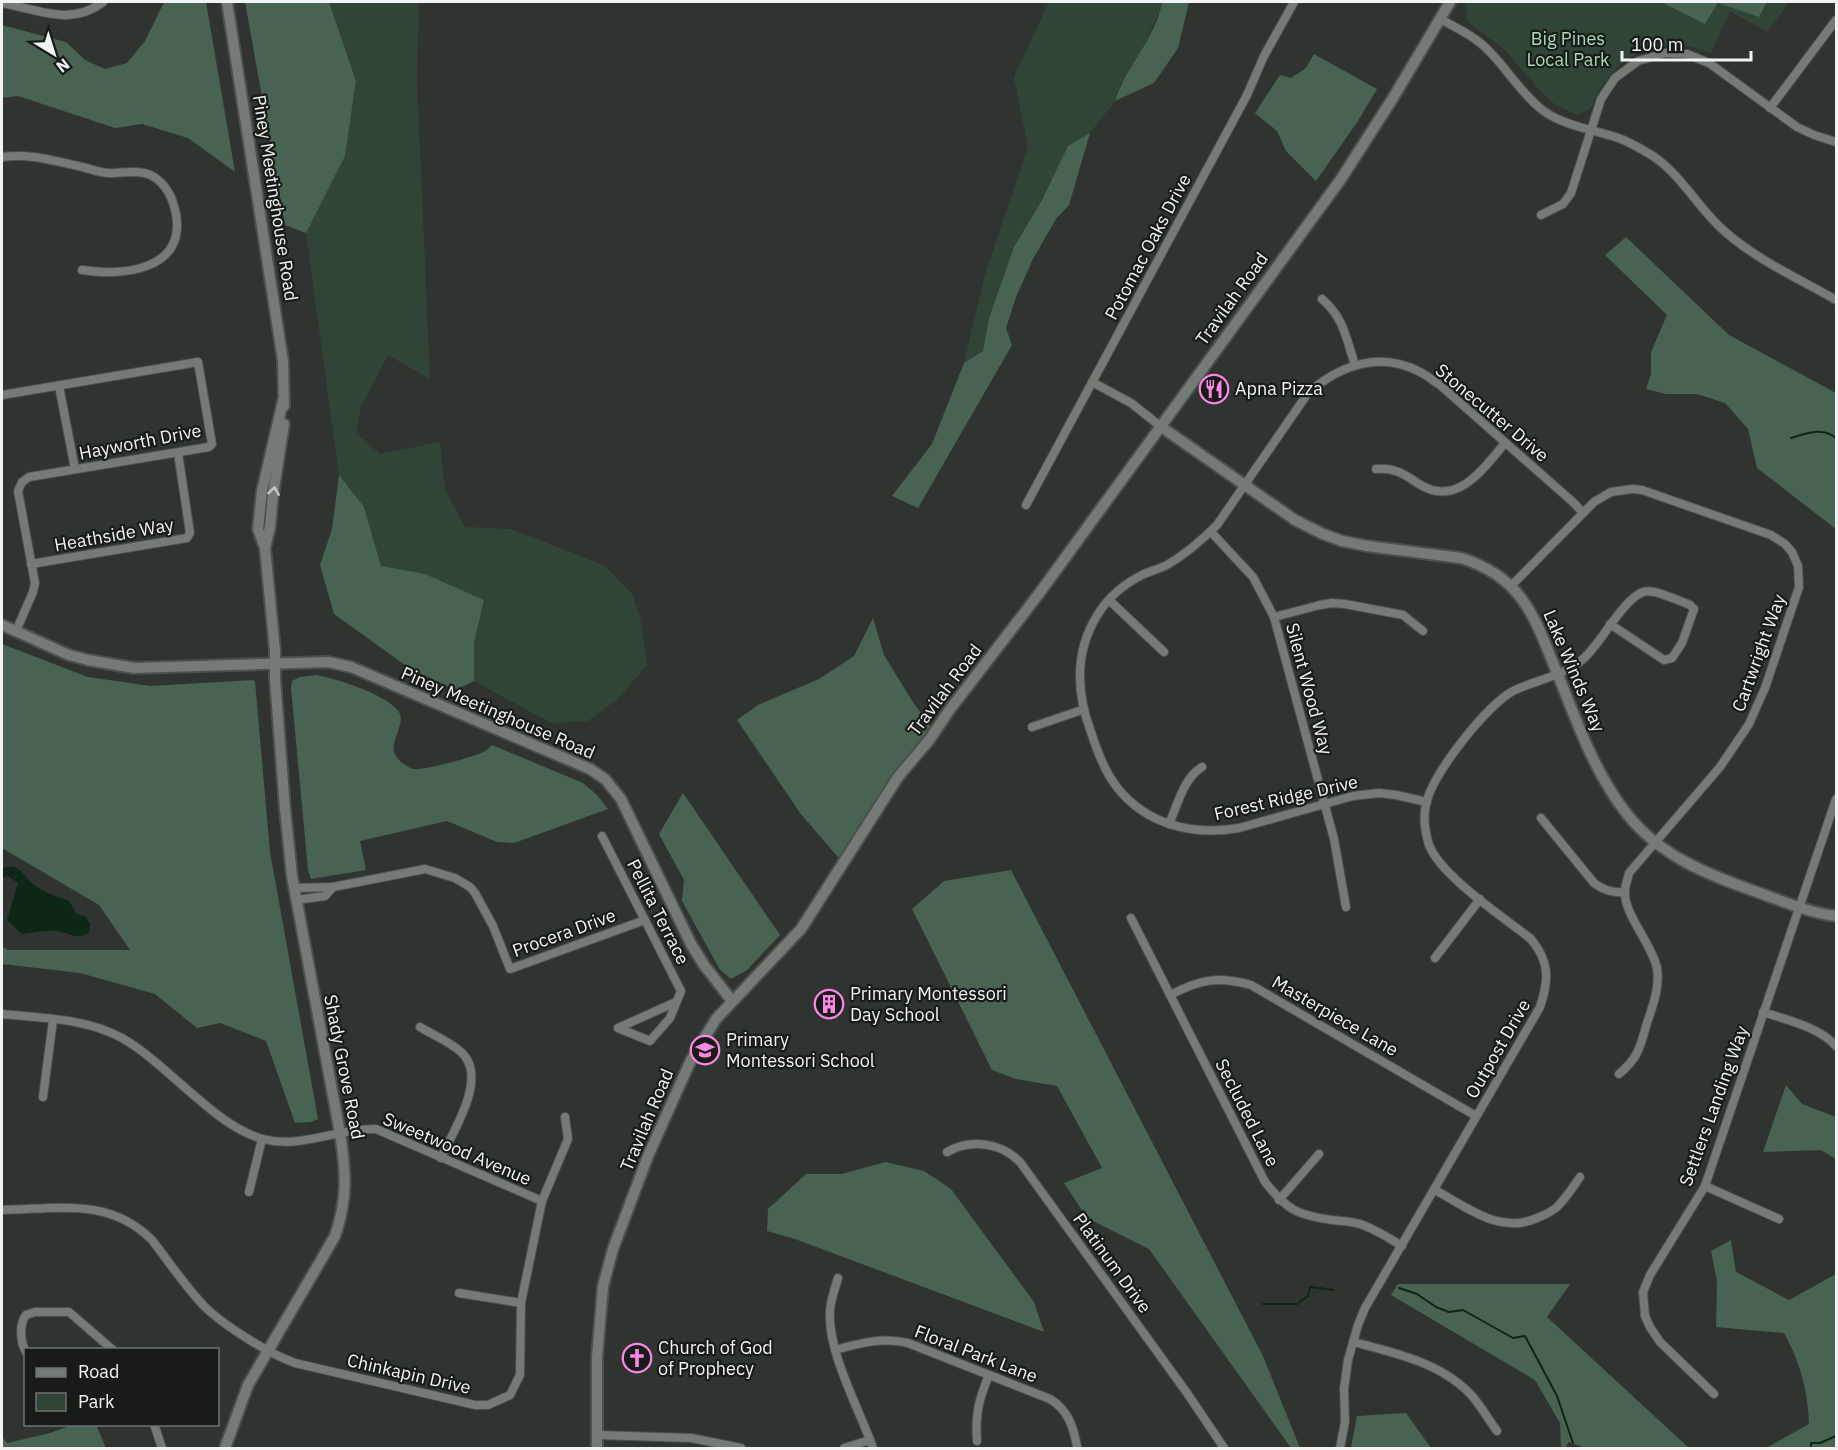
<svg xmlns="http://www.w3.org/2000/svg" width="1838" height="1450" viewBox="0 0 1838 1450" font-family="'IBM Plex Sans',sans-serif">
  <rect width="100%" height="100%" fill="#2f3430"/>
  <g fill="#314537">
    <path d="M329,2H419L417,80L430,379L388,355L361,407L356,433L380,454L440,442L445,489L465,527L511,529L605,566L633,595L642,626L647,665L618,699L588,721L551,723L474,681V643L484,600L381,566L364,507L339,475L306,233L345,156L356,81Z"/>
    <path d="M1049,2H1162L1160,10L1141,52L1120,86L1115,101L1090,133L1068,147L1042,200L1014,247L989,318L983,351L964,363L985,275L1028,147L1014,77Z"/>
    <path d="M1467,2H1789L1767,32L1730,11L1711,53C1659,32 1610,56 1591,108L1578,115L1557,106L1543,94L1504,49L1469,23L1465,6Z"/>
  </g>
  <g fill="#486351">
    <path d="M164,2H206L235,172L188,138L142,124L115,128L18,96L2,98V25L66,42L85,60L105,69L127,63L145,41Z"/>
    <path d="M245,2H329L356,81L345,156L306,233L285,225Z"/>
    <path d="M1162,2H1189L1178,48L1154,83L1115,101C1126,66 1156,38 1162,2Z"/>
    <path d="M1661,2H1767L1759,17L1718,3L1705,24Z"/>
    <path d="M1314,54L1377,89L1358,121L1316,181L1286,151L1277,131L1255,113L1280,75L1291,78L1306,68Z"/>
    <path d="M1090,133L1069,205L1056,219L1033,259L1016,297L1006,328L1012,345L918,508L892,496L932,444L964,363L983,351L989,318L1014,247L1042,200L1068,146Z"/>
    <path d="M1626,237L1729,335L1836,393V529L1757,468L1748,429L1725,403L1697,394H1666L1646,389L1651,374V352L1667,315L1605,255Z"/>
    <path d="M339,475L364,507L381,566L425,574L484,600L474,643V681L455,690L409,668L334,614L320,565L332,529Z"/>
    <path d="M873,618L884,655L911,699L934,732L843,863L800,813L737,720L758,705L819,679L854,656Z"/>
    <path d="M2,644L88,677L151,686L252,680L255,681L270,852L318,1119L311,1122L295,1123L266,1041L220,1023L197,1028L155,994L80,973L2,964V946L8,950H130L99,905L2,848Z"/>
    <path d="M316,675C335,678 388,695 399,712C406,723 391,739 394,752C396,759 407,768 414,769C422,771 478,756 485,751C488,749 490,747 492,745L583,783L597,795L608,809L514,843L497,842L447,821L360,841L366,870L311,879L308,870L291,688L292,681L300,677Z"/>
    <path d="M683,793L780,935L747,970L731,979L720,970L682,901L684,880L659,834Z"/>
    <path d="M1011,870L1263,1356L1300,1448H1291L1149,1249L1087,1218L1064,1183L1102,1168L1057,1086L1016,1079L992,1070L912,909L944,881Z"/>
    <path d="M1786,1085L1802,1104L1836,1117V1159L1821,1150L1763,1152Z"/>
    <path d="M885,1162L924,1171L951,1189L1034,1302L1044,1332L795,1239L767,1231L768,1209L806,1174H842Z"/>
    <path d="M1731,1240L1736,1272L1789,1300L1836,1274V1448H1766L1809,1424C1808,1391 1800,1362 1784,1333L1716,1327L1717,1281L1711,1251Z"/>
    <path d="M1398,1284H1570L1547,1317L1689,1448H1585L1569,1442L1565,1448H1561L1560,1423L1535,1380L1391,1295Z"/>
    <path d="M1406,1413L1431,1448H1351L1357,1416Z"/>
    <path d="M75,1424L96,1425L106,1448H2V1437L7,1443L50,1433Z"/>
  </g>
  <path fill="#0d2717" d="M13,866C20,870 23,872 27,878C36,890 56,896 69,901L76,913L86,917L90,924L89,933C76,940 69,933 56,931C45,930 33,933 22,934L7,920L18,883L8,876L2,878V868Z"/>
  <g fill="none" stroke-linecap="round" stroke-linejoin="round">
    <g stroke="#0d2717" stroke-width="2">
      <path d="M1791,438C1808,433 1822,427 1836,438"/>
      <path d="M1399,1288L1417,1294L1436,1307L1449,1312L1463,1310L1513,1338L1525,1336L1557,1396L1573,1443"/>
      <path d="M1263,1304H1297L1308,1296L1310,1287L1334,1290"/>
      <path d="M1811,1448V1443H1820L1836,1436"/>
    </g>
    <g stroke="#4b504c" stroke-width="10">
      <g id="street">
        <path d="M2,3C37,9 70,27 103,2"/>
        <path d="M1440,19C1457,28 1476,37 1489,51C1507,69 1521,93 1541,109C1564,127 1594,129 1621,139C1631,143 1643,150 1653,156C1681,175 1697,206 1721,228C1754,259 1798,278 1836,300"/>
        <path d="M1770,108L1836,20"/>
        <path d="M2,157C30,153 55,161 82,167C91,169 100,173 109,173C124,173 144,168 157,179C169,189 173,200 176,214C186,271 122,276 82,270"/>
        <path d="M1541,215L1563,204L1571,193L1601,99L1615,78L1638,61L1665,53L1687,54L1709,63L1797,127L1814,135L1836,142"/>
        <path d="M1322,299C1344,318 1346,338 1355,365"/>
        <path d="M1092,382L1131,403L1160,426"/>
        <path d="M59,386L75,469"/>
        <path d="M2,395L198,362L212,444L209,447L29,477L22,482L18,491L35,583L33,592L16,631"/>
        <path d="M1376,469C1394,467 1404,474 1419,484C1457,508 1483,469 1505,443"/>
        <path d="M1026,505L1247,95L1264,56L1294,2"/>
        <path d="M1211,532L1253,577L1274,617L1334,839L1346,907"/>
        <path d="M31,564L187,538L190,533L178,453"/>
        <path d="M1511,586L1594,502L1611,492L1632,489L1642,490L1771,535L1785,544L1792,552L1798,566L1799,587L1765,688L1749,724L1720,767L1629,873C1628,879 1625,885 1625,891C1623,913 1652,944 1657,968C1660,987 1653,1005 1647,1023C1640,1047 1639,1057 1619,1074"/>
        <path d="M1109,600L1164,652"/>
        <path d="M1274,617L1320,605L1332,603L1345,604L1403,615L1423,631"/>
        <path d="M1032,727L1082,710"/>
        <path d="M1427,802L1396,795L1379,793L1353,796L1239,828C1193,836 1146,825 1116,786C1104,770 1097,751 1091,732C1076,692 1074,652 1098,614C1108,598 1124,584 1142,575C1150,571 1159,569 1167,565C1186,554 1201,541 1217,525L1308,393C1340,365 1380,351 1420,372C1427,375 1433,381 1440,385L1574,503L1583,513"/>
        <path d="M1541,818L1594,883C1604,890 1612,893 1625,892"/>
        <path d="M1169,824C1178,804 1183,779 1202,767"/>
        <path d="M602,836L681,991L670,1018L650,1041L618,1028L676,1002"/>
        <path d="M294,888L333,887L425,869L455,878L470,887L475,893L493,926L510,969L645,920"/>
        <path d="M296,900L325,896L333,887"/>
        <path d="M1131,918L1265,1182C1287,1210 1297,1215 1332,1220C1341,1221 1351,1221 1360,1224C1375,1229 1389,1238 1402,1246"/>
        <path d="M1435,958L1480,899"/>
        <path d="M1170,995C1201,979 1218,976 1251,985L1476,1116"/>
        <path d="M1763,1012C1787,1020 1819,1027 1836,1046"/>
        <path d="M2,1014C41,1018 86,1018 122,1038C168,1064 214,1126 263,1139C301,1149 338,1128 376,1129L542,1201"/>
        <path d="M420,1027C433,1035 448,1041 460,1051C490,1076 453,1131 441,1158"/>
        <path d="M43,1097L53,1020"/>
        <path d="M947,1152C971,1138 1001,1143 1020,1162L1187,1393L1224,1448"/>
        <path d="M1705,1186L1779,1219"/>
        <path d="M1435,1190C1467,1207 1500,1235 1537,1218C1545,1215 1551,1212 1557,1207C1566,1198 1573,1187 1580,1177"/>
        <path d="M249,1192L262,1139"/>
        <path d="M1279,1200L1319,1154"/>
        <path d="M2,1210C57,1209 109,1197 152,1240C169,1262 185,1286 204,1306C224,1326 268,1353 295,1363L475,1405H488L510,1395L520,1375L521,1303L542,1201L568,1139L565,1117"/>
        <path d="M838,1278C835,1288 831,1299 830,1310C827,1352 859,1408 873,1448"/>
        <path d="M459,1293L521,1303"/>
        <path d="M1353,1342C1395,1353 1443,1363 1473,1397C1482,1408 1489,1420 1497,1431"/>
        <path d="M835,1350C860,1343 882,1337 908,1343L1050,1399C1068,1410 1073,1426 1077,1446"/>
        <path d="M26,1352C20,1342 19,1324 26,1315L35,1312H69L113,1350"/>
        <path d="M1714,1394L1660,1342L1650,1327L1645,1316L1643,1292L1650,1275L1705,1186L1836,799"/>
        <path d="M154,1424L162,1448"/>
        <path d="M597,1435L691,1438L741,1448"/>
        <path d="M977,1441C975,1414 979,1399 989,1375"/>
        <path d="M844,1448L870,1440"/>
        <path d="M1340,1448L1345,1422L1344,1389L1348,1360L1358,1325L1365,1308L1540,1007C1549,980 1550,962 1531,939C1503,917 1441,876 1429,845C1425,832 1423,817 1426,804C1433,773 1486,706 1513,691C1535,680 1565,676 1583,659C1602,643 1621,601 1643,592C1652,588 1680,601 1690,605L1694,609L1682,643L1672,658L1664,660L1610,624"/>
      </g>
    </g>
    <g stroke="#4b504c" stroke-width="14">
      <g id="secondary">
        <path d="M227,2L283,361L284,406"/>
        <path d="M1160,426L1295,520L1323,534L1342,541L1367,546L1461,558C1525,578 1535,620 1558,675C1577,722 1595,774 1627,814C1659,855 1706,874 1754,891C1780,900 1809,913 1836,916"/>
        <path d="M265,548L270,527L273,495L284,424"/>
        <path d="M2,625L69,655L88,660L134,668L328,662L351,667L590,769L605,779L621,799L691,944L704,965L732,1001"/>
        <path d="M225,1448L248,1385L335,1236C348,1198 346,1172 340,1133L292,876L285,809L275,679V651L265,548L258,529L262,491L283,401"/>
        <path d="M597,1448V1357L603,1286L613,1249L648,1156L691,1060L716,1019L801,929L898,777L930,739L948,712L1038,595L1341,179L1393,98L1450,2"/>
      </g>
    </g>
    <use href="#street" stroke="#747a75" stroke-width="8"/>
    <use href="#secondary" stroke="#747a75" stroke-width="10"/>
  </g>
  <defs><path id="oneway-chevron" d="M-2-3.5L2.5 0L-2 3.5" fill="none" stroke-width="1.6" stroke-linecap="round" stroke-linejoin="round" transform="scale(1.5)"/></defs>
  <use stroke="#c5c9c6" href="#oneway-chevron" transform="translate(274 491) rotate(-81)"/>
  <defs>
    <g id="restaurant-ring" transform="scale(1.5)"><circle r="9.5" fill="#191b19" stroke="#fa87e6" stroke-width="1.5"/><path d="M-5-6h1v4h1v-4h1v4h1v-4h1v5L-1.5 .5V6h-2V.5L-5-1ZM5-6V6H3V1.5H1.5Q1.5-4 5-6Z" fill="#fa87e6"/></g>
    <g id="building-ring" transform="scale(1.5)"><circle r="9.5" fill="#191b19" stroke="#fa87e6" stroke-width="1.5"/><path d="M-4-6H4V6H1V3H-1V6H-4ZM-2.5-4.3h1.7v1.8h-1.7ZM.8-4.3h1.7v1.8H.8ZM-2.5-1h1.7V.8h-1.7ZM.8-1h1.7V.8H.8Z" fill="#fa87e6"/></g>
    <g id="school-ring" transform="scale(1.5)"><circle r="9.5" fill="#191b19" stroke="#fa87e6" stroke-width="1.5"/><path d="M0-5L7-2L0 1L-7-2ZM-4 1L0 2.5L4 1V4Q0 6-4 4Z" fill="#fa87e6"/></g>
    <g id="church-ring" transform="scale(1.5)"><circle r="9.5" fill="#191b19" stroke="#fa87e6" stroke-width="1.5"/><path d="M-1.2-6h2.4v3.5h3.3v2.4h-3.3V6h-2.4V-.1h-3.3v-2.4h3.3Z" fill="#fa87e6"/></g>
  </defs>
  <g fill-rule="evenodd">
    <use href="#restaurant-ring" x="1214" y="389"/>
    <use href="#building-ring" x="829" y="1004"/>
    <use href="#school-ring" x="705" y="1050"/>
    <use href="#church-ring" x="637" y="1358"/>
  </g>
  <g text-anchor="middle" stroke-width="4.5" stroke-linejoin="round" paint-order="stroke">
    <g font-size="18" fill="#a6dbb6" stroke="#191b19">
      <text x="1568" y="45">Big Pines<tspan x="1568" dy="21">Local Park</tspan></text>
    </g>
    <g font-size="18" fill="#f1f4f2" stroke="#191b19">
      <text transform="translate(275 198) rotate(81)" y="6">Piney Meetinghouse Road</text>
      <text transform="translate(1148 247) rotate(-62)" y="6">Potomac Oaks Drive</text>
      <text transform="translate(1232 299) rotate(-54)" y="6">Travilah Road</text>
      <text transform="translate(1492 413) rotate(40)" y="6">Stonecutter Drive</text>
      <text transform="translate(140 442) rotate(-11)" y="6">Hayworth Drive</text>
      <text transform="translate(114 535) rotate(-10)" y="6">Heathside Way</text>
      <text transform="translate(1759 653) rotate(-70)" y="6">Cartwright Way</text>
      <text transform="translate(1574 671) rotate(67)" y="6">Lake Winds Way</text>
      <text transform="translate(1309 689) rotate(75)" y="6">Silent Wood Way</text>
      <text transform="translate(945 690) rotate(-53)" y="6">Travilah Road</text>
      <text transform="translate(498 713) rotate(23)" y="6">Piney Meetinghouse Road</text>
      <text transform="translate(1286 798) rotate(-13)" y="6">Forest Ridge Drive</text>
      <text transform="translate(658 912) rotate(63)" y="6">Pellita Terrace</text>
      <text transform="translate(564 933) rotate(-20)" y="6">Procera Drive</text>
      <text transform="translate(1335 1016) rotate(30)" y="6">Masterpiece Lane</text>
      <text transform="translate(1498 1049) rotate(-60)" y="6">Outpost Drive</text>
      <text transform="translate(344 1067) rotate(79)" y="6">Shady Grove Road</text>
      <text transform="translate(1714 1106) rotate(-70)" y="6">Settlers Landing Way</text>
      <text transform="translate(1247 1113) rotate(63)" y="6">Secluded Lane</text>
      <text transform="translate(647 1120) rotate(-67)" y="6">Travilah Road</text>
      <text transform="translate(457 1149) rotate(23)" y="6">Sweetwood Avenue</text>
      <text transform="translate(1112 1263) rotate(54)" y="6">Platinum Drive</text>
      <text transform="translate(976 1354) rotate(21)" y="6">Floral Park Lane</text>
      <text transform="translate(409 1374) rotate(13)" y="6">Chinkapin Drive</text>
    </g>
    <g font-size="18" fill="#f1f4f2" stroke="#191b19" text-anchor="start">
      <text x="1235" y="395">Apna Pizza</text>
      <text x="850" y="1000">Primary Montessori<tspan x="850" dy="21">Day School</tspan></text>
      <text x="726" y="1046">Primary<tspan x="726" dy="21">Montessori School</tspan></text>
      <text x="658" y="1354">Church of God<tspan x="658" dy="21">of Prophecy</tspan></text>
    </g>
  </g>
  <rect width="1838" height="1450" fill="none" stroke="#f1f4f2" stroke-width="6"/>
  <rect x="24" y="1348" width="195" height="78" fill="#191b19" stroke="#6f7270" stroke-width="1.5"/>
  <rect x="36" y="1368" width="30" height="9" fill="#747a75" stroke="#6f7270" stroke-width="1.5"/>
  <text x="78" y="1378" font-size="18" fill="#f1f4f2">Road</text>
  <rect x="36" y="1393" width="30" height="18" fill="#314537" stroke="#6f7270" stroke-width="1.5"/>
  <text x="78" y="1408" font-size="18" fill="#f1f4f2">Park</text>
  <g transform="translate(54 54) rotate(142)" stroke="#191b19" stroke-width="4.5" paint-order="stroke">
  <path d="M0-4.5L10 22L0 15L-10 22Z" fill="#f1f4f2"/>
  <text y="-9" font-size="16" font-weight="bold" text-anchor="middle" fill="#f1f4f2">N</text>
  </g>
  <path d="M1622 51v9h129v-9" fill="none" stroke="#f1f4f2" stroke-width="3"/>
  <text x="1631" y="51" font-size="18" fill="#f1f4f2" stroke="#191b19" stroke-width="4.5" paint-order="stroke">100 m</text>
</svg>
